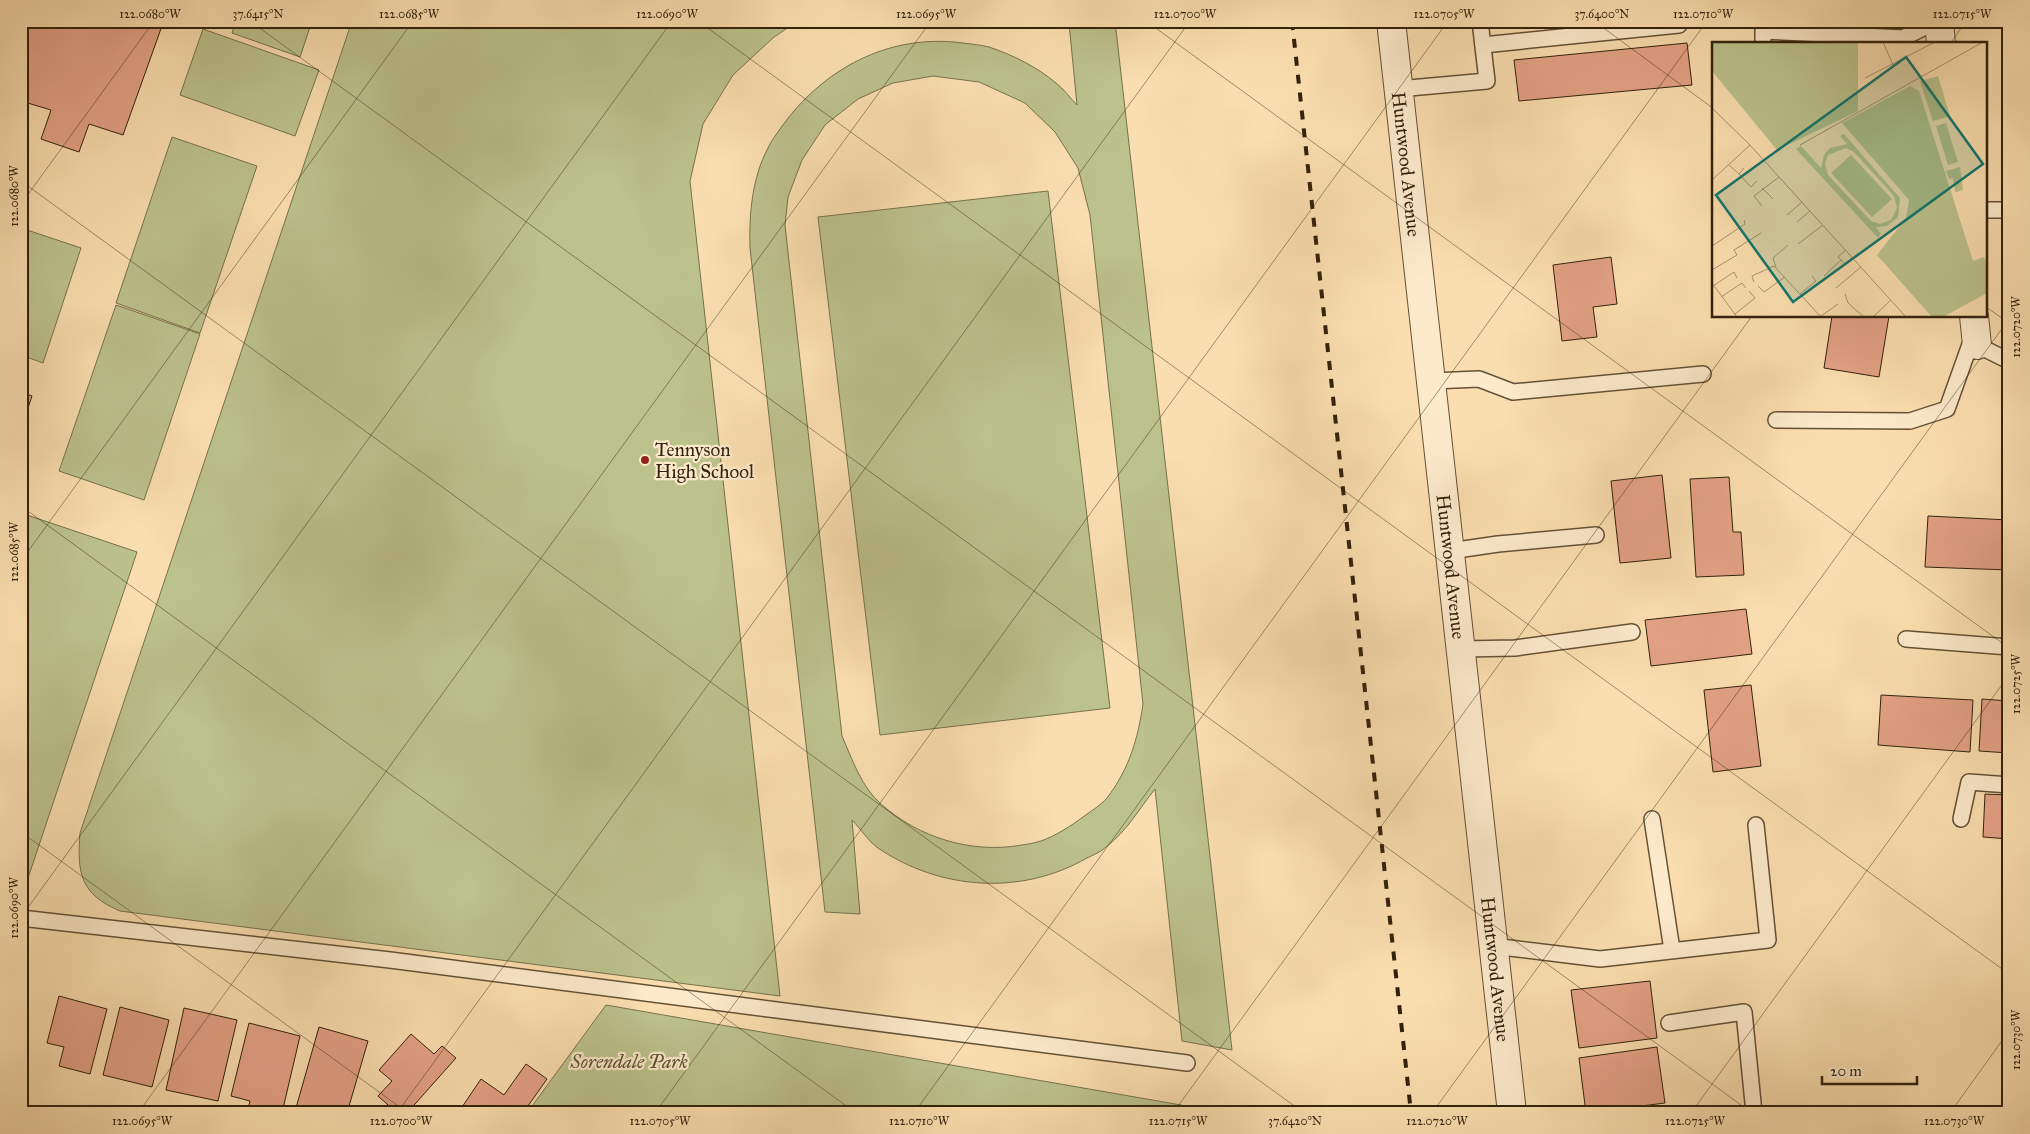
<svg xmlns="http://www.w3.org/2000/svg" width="2030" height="1134" viewBox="0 0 2030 1134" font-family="'IM FELL Great Primer',serif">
  <rect width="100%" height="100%" fill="#fbdeaf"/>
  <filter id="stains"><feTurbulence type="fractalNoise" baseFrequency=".004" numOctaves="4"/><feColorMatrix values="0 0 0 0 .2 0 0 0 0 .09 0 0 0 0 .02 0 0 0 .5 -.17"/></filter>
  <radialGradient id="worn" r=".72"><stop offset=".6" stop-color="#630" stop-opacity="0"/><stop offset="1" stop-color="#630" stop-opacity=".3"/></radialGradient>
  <g fill="#bcc28c" stroke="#77724c" fill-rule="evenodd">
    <path d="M236,21H312L300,57L232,33Z"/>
    <path d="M352,21H798L774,37L733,75L703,124L690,181L780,996L120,911C80,894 77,873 80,833Z"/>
    <path d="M1083,21H1115L1232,1050L1182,1041L1155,789C1139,809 1127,831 1106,847C1101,852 1093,855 1087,858C1021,896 940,890 878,848C868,841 861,829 852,820L860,914L825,912L750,248C749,214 752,178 768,148C771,141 776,135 780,129C822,69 889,33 963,43C972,44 981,45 989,47C1013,55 1037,67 1056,83C1064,89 1070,98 1077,105L1069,23ZM933,76L979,82L1025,103L1055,132L1078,168L1090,215L1143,704C1138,739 1129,769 1107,798C1101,805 1091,811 1083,817C1071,826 1055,836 1041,841C1035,843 1028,844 1022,845C972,854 919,838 881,804C862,788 852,759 842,736L785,225L788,197L802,160L825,125L858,99L893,83Z"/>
    <path d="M203,29L319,70L295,136L180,95Z"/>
    <path d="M172,137L257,166L200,333L116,303Z"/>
    <path d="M1048,191L1110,708L880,735L818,217Z"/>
    <path d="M21,228L81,248L43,363L21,355Z"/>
    <path d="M116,305L200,334L144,500L59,471Z"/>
    <path d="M21,513L137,552L23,893L21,892Z"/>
    <path d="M606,1005L1227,1113H527Z"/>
  </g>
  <g fill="#e4a286" stroke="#32220d">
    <path d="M21,21L163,23L123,135L89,124L79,152L41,139L51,110L21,101Z"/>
    <path d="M1806,37L1872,44H1805Z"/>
    <path d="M1687,43L1692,85L1519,101L1514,60Z"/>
    <path d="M1611,257L1617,304L1593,307L1597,337L1562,341L1553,265Z"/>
    <path d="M1832,316H1889L1879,377L1824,368Z"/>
    <path d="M21,392L32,396L21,429Z"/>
    <path d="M1662,475L1671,558L1620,563L1611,481Z"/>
    <path d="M1729,477L1733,532H1741L1744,575L1696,577L1690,479Z"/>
    <path d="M1928,516L2009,520V570L1925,567Z"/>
    <path d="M1746,609L1752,654L1651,666L1645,620Z"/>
    <path d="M1751,685L1761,766L1713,772L1704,690Z"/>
    <path d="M1881,695L1973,700L1970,752L1878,745Z"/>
    <path d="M1982,699L2009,701V753L1979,751Z"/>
    <path d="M1985,794L2009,795V839L1983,837Z"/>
    <path d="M1650,981L1657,1038L1579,1048L1571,990Z"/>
    <path d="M59,996L107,1009L90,1074L59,1066L64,1047L47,1043Z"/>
    <path d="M120,1007L169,1020L152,1087L103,1075Z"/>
    <path d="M184,1008L237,1020L218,1101L166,1090Z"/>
    <path d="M249,1023L300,1036L282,1113H262L248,1109L250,1101L231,1096Z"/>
    <path d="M319,1027L368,1041L347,1113H313L296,1108Z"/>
    <path d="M411,1034L434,1054L442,1046L456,1058L407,1113H397L378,1096L392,1081L379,1070Z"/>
    <path d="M1657,1047L1665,1103L1586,1113L1579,1058Z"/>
    <path d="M526,1064L547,1079L523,1113H458L481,1079L504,1095Z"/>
  </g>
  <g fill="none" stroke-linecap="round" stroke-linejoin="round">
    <g stroke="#645136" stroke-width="18">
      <g id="service">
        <path d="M1763,44V31L1903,38L1937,21"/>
        <path d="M1483,45L1679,25"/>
        <path d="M1398,89L1487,81L1480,21"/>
        <path d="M1986,210H2009"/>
        <path d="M1977,345L2009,361"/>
        <path d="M1432,381L1479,379L1513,392L1703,374"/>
        <path d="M1776,420L1910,421L1947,409L1973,336"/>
        <path d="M1450,551L1498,544L1596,535"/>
        <path d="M1906,639L2009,647"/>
        <path d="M1461,649L1515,648L1632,632"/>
        <path d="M1652,819L1672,950"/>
        <path d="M1961,819L1969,782L2009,785"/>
        <path d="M21,918L390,960L1187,1063"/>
        <path d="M1493,946L1600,959L1768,940L1756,825"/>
        <path d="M1669,1023L1744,1012L1754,1113"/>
      </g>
    </g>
    <g stroke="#645136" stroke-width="30">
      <g id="minor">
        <path d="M1939,21L1941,44"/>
        <path d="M1974,316L1977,345"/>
      </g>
    </g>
    <g stroke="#645136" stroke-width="30">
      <g id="tertiary">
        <path id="s1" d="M1391,21L1512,1113"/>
      </g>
    </g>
    <use href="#service" stroke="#fceacb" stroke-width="15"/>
    <use href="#minor" stroke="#fceacb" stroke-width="28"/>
    <use href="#tertiary" stroke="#fceacb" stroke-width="28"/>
    <path stroke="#32220d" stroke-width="4" stroke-dasharray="9 9" stroke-linecap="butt" d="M1292,21L1411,1113"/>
  </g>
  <path fill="none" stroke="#32220d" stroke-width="1" stroke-opacity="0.45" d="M250,21L1752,1113M698,21L2009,974M1146,21L2009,648M1594,21L1714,109M1950,44L1966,21M21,181L1304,1113M21,204L154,21M1986,307L2009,323M21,506L856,1113M21,561L413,21M21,832L408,1113M21,917L672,21M138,1113L931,21M397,1113L1190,21M655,1113L1448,21M914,1113L1707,21M1173,1113L1752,316M1432,1113L2009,319M1691,1113L2009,675M1950,1113L2009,1031"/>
  <circle fill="#8f2418" stroke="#fceacb" stroke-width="2" cx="645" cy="460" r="5"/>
  <g text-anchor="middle" stroke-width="4.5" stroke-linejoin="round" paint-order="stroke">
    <g font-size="19" fill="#32220d" stroke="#fceacb">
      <text dy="7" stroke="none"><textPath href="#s1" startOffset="144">Huntwood Avenue</textPath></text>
      <text dy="7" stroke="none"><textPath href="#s1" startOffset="549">Huntwood Avenue</textPath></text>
      <text dy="7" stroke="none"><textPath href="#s1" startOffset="954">Huntwood Avenue</textPath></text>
    </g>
    <g font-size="19" fill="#32220d" stroke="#fceacb" text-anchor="start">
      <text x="655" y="456">Tennyson<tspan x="655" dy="22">High School</tspan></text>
    </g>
    <g font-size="19" font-style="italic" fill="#5b5233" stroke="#fceacb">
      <text x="629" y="1068">Sorendale Park</text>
    </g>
  </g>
  <g transform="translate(1712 42)">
    <rect width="275" height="275" fill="#fbdeaf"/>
    <path d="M0,0H146V69L65,108L0,29ZM226,34L238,74L221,79L208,39ZM198,44L207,49L261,219L272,215L275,222V251L231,275H220L165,213L194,176L197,158L130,81ZM234,81L246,120L236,123L224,84ZM132,92L188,156L186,175L175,184L164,185L169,192L166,196L84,107L89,104L109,126L112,113L118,106L135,102L128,94ZM134,106L142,110L182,154L185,166L179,178L168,182L159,179L116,133L113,122L116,113ZM139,113L180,157L160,175L119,131ZM248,125L251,148L243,150L241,136L237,137L234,129Z" fill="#bcc28c" fill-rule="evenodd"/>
    <path fill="none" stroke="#ab936e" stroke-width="1" d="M171,0L181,23M88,1L111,0M153,36L223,0M0,66L38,103L194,275M88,103L271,0M17,123L27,132L32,126M27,132L39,145L45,139M0,138L38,103M50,146L61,157M50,164L42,154L67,135M75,173L90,160M85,180L98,169M86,202L111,183M0,204L33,182L32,178M134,208L126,215L133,222L140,216M64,225L61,216L76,203M0,228L25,213L22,208L49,191M112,234L129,218M42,240L40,234L62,224L109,275M0,241L25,275M1,244L22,230L25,236M46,244L52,250L73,235M124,246L149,225M88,252L104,239L100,234M133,252L136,261L152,275M9,255L30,241L34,246M23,272L43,256L37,249M109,274L126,262M161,275L179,258"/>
    <path fill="#0f766e" fill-opacity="0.15" stroke="#0f766e" stroke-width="2.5" d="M194,15L271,122L81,260L4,153Z"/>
    <rect width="275" height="275" fill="none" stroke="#32220d" stroke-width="2.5"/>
  </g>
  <rect width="2030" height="1134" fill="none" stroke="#fbdeaf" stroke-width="55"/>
  <path d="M1822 1076v8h95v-8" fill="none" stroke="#32220d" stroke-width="2.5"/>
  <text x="1830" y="1076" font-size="15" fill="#32220d" stroke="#fceacb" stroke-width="4" paint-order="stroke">20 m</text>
  <rect x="28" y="28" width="1974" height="1078" fill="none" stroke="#32220d" stroke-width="2"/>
  <g font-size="12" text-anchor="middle" fill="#32220d">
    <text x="150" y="18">122.0680°W</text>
    <text x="258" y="18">37.6415°N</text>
    <text x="409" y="18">122.0685°W</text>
    <text x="667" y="18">122.0690°W</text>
    <text x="926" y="18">122.0695°W</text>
    <text x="1185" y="18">122.0700°W</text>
    <text x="1444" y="18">122.0705°W</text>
    <text x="1602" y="18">37.6400°N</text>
    <text x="1703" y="18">122.0710°W</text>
    <text x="1962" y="18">122.0715°W</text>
    <text transform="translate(14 196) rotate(-90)" y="4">122.0680°W</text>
    <text transform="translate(2016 327) rotate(-90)" y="4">122.0720°W</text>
    <text transform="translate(14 552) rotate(-90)" y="4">122.0685°W</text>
    <text transform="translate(2016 684) rotate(-90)" y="4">122.0725°W</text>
    <text transform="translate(14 908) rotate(-90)" y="4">122.0690°W</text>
    <text transform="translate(2016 1040) rotate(-90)" y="4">122.0730°W</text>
    <text x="142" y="1125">122.0695°W</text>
    <text x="401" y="1125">122.0700°W</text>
    <text x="660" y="1125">122.0705°W</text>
    <text x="919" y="1125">122.0710°W</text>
    <text x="1178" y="1125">122.0715°W</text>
    <text x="1295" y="1125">37.6420°N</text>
    <text x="1437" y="1125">122.0720°W</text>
    <text x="1695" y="1125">122.0725°W</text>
    <text x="1954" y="1125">122.0730°W</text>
  </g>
  <rect width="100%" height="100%" filter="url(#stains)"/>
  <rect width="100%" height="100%" fill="url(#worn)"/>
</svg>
